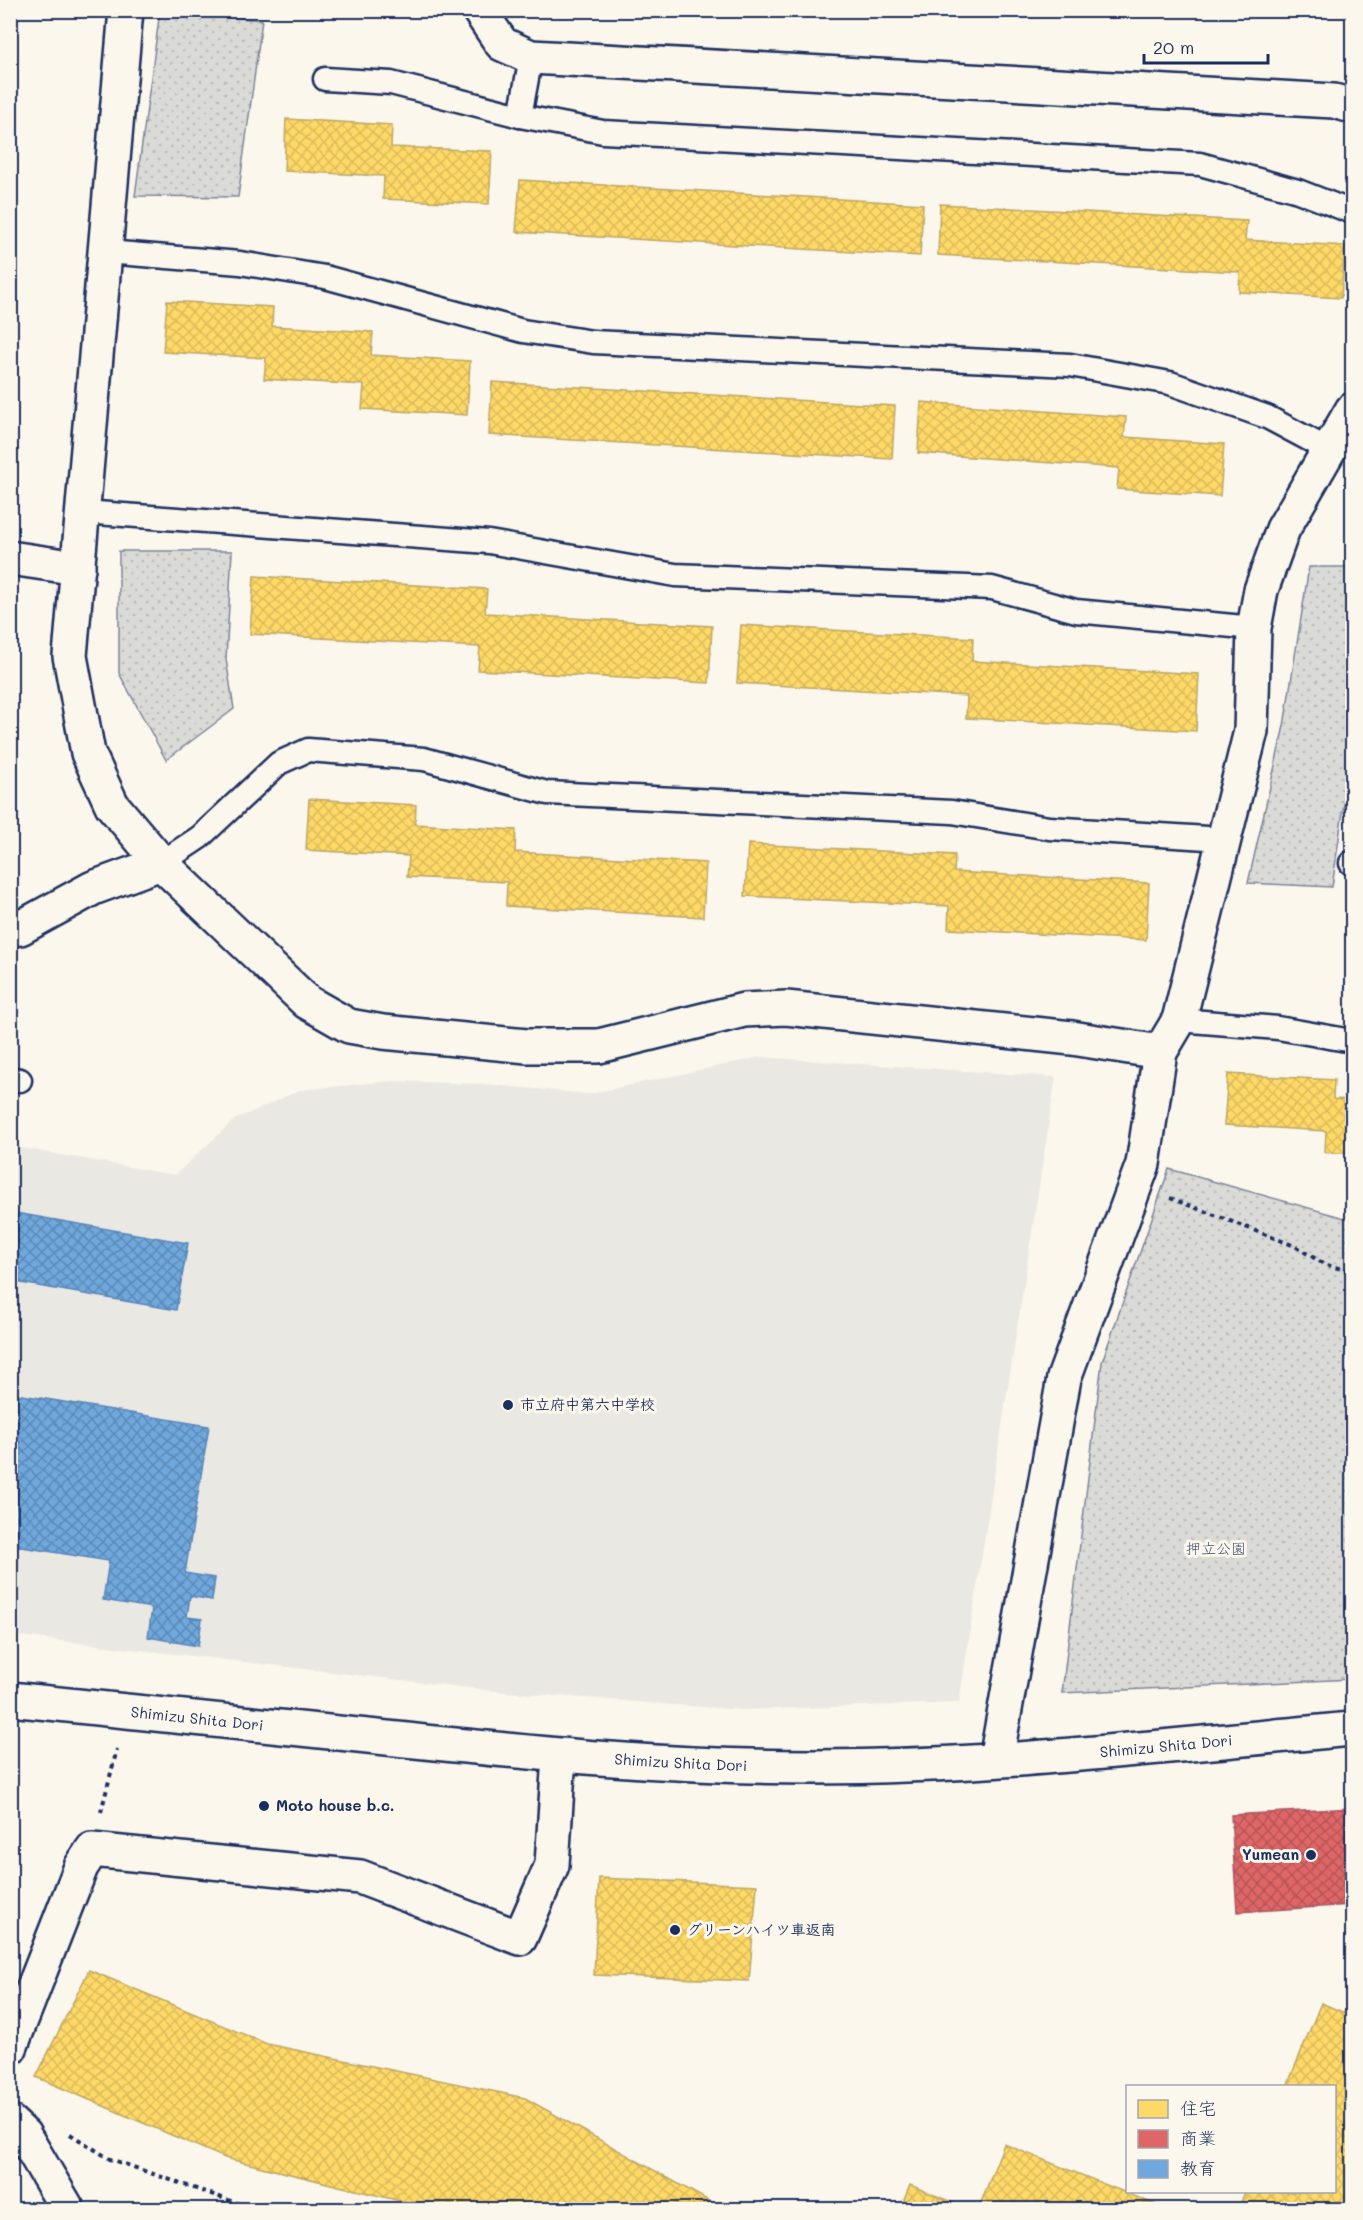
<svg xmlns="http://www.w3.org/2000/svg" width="1363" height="2220" viewBox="0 0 1363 2220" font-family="Mali,'Klee One',sans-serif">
  <defs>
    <pattern id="park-dots" width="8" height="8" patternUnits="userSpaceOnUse" patternTransform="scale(1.5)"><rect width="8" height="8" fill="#dadad7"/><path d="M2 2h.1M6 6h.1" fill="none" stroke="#babbbb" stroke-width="1.8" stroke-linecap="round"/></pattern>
    <pattern id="homes-cross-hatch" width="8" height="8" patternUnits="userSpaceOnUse" patternTransform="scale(1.5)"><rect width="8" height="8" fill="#ffd966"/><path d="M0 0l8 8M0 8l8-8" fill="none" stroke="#dabb5b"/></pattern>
    <pattern id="shops-cross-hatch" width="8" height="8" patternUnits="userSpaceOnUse" patternTransform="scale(1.5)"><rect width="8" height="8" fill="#e06666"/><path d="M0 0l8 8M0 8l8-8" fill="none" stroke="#b55457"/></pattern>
    <pattern id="schools-cross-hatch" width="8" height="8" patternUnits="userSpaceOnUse" patternTransform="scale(1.5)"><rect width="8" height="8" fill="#6fa8dc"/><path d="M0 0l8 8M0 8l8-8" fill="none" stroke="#5a89b6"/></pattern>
  </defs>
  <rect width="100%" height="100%" fill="#fbf7ec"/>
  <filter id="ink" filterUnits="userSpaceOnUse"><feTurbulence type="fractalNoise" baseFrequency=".0167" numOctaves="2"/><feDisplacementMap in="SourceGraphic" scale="12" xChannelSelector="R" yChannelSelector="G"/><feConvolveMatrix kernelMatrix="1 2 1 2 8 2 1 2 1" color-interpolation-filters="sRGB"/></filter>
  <g filter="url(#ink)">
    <path fill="#eae8e2" d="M761,1057L1056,1077L959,1703L742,1710L504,1692L11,1635L10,1146L175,1175L234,1120L300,1090L391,1081L483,1084L589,1094Z"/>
    <g fill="url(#park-dots)" stroke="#7a849a" stroke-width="1.5">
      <path d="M160,11L262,20L238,197L135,196Z"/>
      <path d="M119,551H232L226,659L234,709L166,760L119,673Z"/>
      <path d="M1309,567H1352V748L1332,887L1248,883L1284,726Z"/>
      <path d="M1169,1169L1352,1220V1679L1062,1693L1102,1362Z"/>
    </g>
    <g fill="url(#homes-cross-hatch)" stroke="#bba664" stroke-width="1.5">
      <path d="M286,119L392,125L391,147L492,151L489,204L383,199L384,176L284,171Z"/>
      <path d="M520,180L923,204L920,256L516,232Z"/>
      <path d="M940,204L1247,221L1245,240L1345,246L1341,298L1239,292L1240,272L938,255Z"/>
      <path d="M167,301L273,307L272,326L373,332L371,355L470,361L467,415L362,409L364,385L264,379L266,358L163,352Z"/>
      <path d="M492,382L895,406L892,459L489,435Z"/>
      <path d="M921,402L1126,417L1124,437L1224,444L1220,496L1117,489L1119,468L918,453Z"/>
      <path d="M254,576L487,589L485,613L712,626L709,683L478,670L480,647L250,634Z"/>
      <path d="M741,625L973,638L972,661L1199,674L1196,731L966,718L967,696L737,683Z"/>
      <path d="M309,799L416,805L415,824L516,830L515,852L706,863L703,917L506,906L507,882L407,877L409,856L306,850Z"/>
      <path d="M748,844L955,855L954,872L1149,883L1146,940L948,929L949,906L745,896Z"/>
      <path d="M1351,898L1352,899V957H1348Z"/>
      <path d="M1228,1074L1334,1080L1333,1099L1352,1100V1154L1325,1152L1326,1131L1224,1125Z"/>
      <path d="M599,1878L757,1885L749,1981L594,1975Z"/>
      <path d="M89,1970L267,2044L525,2098L725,2210H437L225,2158L36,2077Z"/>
      <path d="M1321,2003L1352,2016V2197L1347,2210H1238L1245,2192H1334V2086H1287Z"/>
      <path d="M1004,2144L1169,2210H978Z"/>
      <path d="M910,2185L971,2210H900Z"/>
    </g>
    <path fill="url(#shops-cross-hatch)" stroke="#a55664" stroke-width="1.5" d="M1352,1808V1905L1237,1912L1231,1815Z"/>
    <g fill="url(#schools-cross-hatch)" stroke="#5684b6" stroke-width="1.5">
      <path d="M10,1212L188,1243L176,1310L10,1281Z"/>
      <path d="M10,1393L209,1426L185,1573L215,1578L212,1600L190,1596L187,1617L202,1619L198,1646L148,1637L152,1608L103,1600L109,1561L10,1545Z"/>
    </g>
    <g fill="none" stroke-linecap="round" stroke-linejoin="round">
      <g stroke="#1b2f5e" stroke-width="27">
        <g id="service">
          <path d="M325,79L391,83L520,116L603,132L1200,164L1298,191L1352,212"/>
          <path d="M520,116L531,57"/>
          <path d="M106,252L240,263L325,277L523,331L593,342L1070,365L1170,383L1267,417L1329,450"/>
          <path d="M83,512L489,542L675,575L992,588L1076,611L1254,628"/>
          <path d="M161,863L200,837L279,763L308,750L424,759L547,793L952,812L1049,828L1223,839"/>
          <path d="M1351,863H1352"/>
          <path d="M1179,1020L1278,1028L1352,1041"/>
          <path d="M10,1078L20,1080"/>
        </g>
      </g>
      <g stroke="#1b2f5e" stroke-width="38">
        <g id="minor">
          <path d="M126,10L70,656L88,753L112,805L161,863L307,1002L349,1026L383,1032L527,1046H599L744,1010L786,1008L1072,1038L1160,1052"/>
          <path d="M479,10L502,44L531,57L1334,101L1352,106"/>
          <path d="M10,558L78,568"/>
          <path d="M10,929L20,928L93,888L161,863"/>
          <path d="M996,1760L1064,1378L1143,1164L1160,1052L1179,1020L1251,731L1254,628L1261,590L1283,529L1352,410"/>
          <path d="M10,2048L81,1867L92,1850L360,1877L520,1938L552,1865L559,1756"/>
          <path d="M10,2122L24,2135L68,2210"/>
        </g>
      </g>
      <g stroke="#1b2f5e" stroke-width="38">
        <g id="tertiary">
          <path id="s1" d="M10,1699C136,1713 262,1726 387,1738C529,1753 670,1767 813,1767C993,1767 1173,1745 1352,1729"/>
        </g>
      </g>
      <g stroke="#1b2f5e" stroke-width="4" stroke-dasharray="4.5 4.5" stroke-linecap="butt">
        <path d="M1170,1198L1295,1246L1324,1264L1352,1272"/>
        <path d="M101,1812L117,1749"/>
        <path d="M70,2134L110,2159L257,2210"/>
      </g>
      <use href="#service" stroke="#fbf7ec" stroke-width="22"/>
      <use href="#minor" stroke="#fbf7ec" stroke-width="33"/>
      <use href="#tertiary" stroke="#fbf7ec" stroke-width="33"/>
    </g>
  </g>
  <g fill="#1b2f5e" stroke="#fbf7ec" stroke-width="2">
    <circle cx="508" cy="1405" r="6"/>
    <circle cx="264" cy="1806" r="6"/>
    <circle cx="1311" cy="1855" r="6"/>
    <circle cx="675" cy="1930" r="6"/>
  </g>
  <g text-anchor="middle" stroke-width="6" stroke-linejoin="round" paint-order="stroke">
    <g font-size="15" font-weight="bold" fill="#1b2f5e" stroke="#fbf7ec" text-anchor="start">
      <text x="520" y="1410">市立府中第六中学校</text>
      <text x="276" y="1811">Moto house b.c.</text>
      <text x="1299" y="1860" text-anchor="end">Yumean</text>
      <text x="687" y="1935">グリーンハイツ車返南</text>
    </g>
    <g font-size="15" fill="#415176" stroke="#fbf7ec">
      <text x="1216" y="1554">押立公園</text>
    </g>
    <g font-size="15" fill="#1b2f5e" stroke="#fbf7ec">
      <text dy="5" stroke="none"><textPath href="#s1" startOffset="188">Shimizu Shita Dori</textPath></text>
      <text dy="5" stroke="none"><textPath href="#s1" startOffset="1160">Shimizu Shita Dori</textPath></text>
      <text dy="5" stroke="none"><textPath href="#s1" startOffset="674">Shimizu Shita Dori</textPath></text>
    </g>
  </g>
  <rect width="1363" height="2220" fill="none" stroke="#fbf7ec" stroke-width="36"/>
  <rect x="18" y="18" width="1327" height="2184" fill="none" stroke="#1b2f5e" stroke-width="2" filter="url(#ink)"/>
  <rect x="1126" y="2085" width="210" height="108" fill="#fbf7ec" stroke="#a1a7b3" stroke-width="1.5"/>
  <rect x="1138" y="2100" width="30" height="18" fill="#ffd966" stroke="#a1a7b3" stroke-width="1.5"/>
  <text x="1180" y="2115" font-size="18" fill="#1b2f5e">住宅</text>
  <rect x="1138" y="2130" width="30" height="18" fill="#e06666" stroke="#a1a7b3" stroke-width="1.5"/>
  <text x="1180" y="2145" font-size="18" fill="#1b2f5e">商業</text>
  <rect x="1138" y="2160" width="30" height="18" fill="#6fa8dc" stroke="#a1a7b3" stroke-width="1.5"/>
  <text x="1180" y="2175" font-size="18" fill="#1b2f5e">教育</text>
  <path d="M1144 54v9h124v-9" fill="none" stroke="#1b2f5e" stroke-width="3"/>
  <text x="1153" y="54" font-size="18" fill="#1b2f5e" stroke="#fbf7ec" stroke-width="4.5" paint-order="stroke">20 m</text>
</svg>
